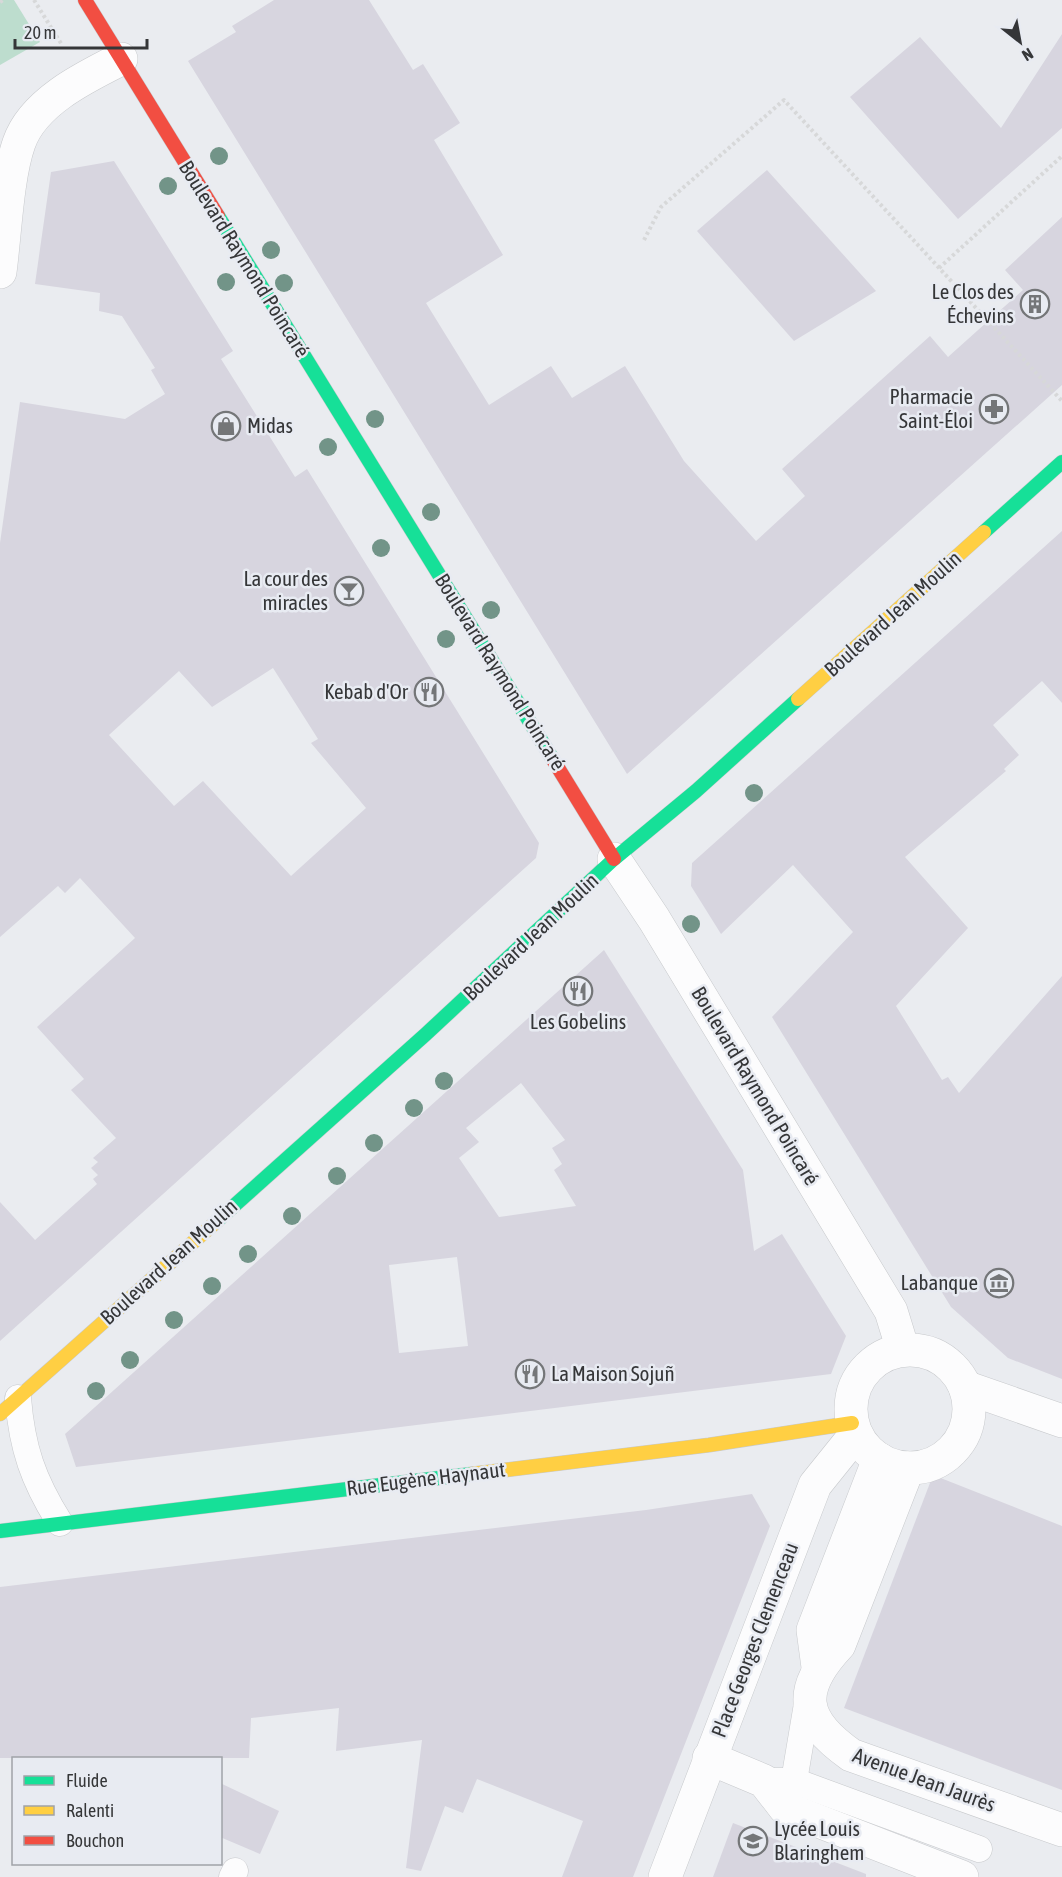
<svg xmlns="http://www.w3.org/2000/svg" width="1062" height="1877" viewBox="0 0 1062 1877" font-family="'Asap Condensed',sans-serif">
  <rect width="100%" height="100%" fill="#eaecf0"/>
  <path fill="#bdddce" d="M0,0H14L40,42L0,65Z"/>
  <g fill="#d7d5df" fill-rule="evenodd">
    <path d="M274,0H369L413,70L423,64L460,123L434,140L503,255L426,303L489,405L551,366L572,398L625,366L684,461L756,541L805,496L782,469L930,336L948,357L987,322L1023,290L1005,270L1062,217V385L627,774L188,61L236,32L232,26Z"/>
    <path d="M1062,34V128L958,219L850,97L920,37L1001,128Z"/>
    <path d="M114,161L233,351L221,359L295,477L307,469L539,843L536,858L0,1341V1202L35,1240L97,1184L93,1179L98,1175L91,1168L98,1162L93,1158L116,1138L71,1090L84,1079L37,1027L135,938L80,878L65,893L58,886L0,937V543L20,402L125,419L165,394L151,370L155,368L122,316L99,311L100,293L35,284L51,172ZM273,668L318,739L311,743L366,808L291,876L203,781L174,806L109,735L179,671L212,707Z"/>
    <path d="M767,170L876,291L794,341L697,231Z"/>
    <path d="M1062,531V703L1042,681L993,725L1019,755L1004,769L1006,771L905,857L968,928L896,1006L942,1080L948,1077L959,1093L1062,976V1379L1008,1358L951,1307L772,1017L853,932L793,865L721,934L691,886L692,863Z"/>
    <path d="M604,950L743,1170L754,1251L782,1234L846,1336L831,1374L76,1467L65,1434ZM521,1083L565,1140L552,1148L562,1164L554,1170L576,1206L499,1217L459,1158L479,1142L466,1128ZM457,1257L468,1346L399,1353L389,1265Z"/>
    <path d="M933,1475L1062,1526V1790L844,1708Z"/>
    <path d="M752,1494L770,1526L633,1877H562L583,1821L477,1779L463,1813L445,1806L421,1871L406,1868L422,1740L336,1751L339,1708L251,1718L249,1758H0V1587L646,1510Z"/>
    <path d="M220,1783L279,1811L260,1854L220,1837Z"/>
    <path d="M733,1823L866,1874V1877H713Z"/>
  </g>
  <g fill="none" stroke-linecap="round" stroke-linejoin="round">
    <g stroke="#c7c9cc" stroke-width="27">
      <g id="lane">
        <path d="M18,1398C22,1448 33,1480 60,1523"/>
        <path d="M764,1781H794L979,1849"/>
        <path d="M794,1781L808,1698"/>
        <path d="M232,1877L235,1871"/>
      </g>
    </g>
    <g stroke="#c7c9cc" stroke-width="34">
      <g id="street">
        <path d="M0,272C5,235 7,177 19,143C33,102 85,77 121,59"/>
        <path d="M614,859L654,919L891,1311L903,1350"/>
        <circle cx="910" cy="1409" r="59"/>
        <path d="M965,1387L1062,1421"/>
        <path d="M908,1468L839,1645C797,1690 800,1719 851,1755L1062,1830"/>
        <path d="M818,1667L813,1630L879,1459"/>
        <path d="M709,1758L764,1781L785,1808L962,1877"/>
        <path d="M665,1877L815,1485L856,1434"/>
      </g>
    </g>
    <g stroke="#c7c9cc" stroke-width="15">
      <g id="fast">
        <path d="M218,216L552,758"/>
        <path d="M984,532L1062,462"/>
        <path d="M217,1221L426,1034L614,859L696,791L798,699"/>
        <path d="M0,1531L472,1474"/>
      </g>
    </g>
    <g stroke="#c7c9cc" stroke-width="15">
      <g id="slow">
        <path d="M798,699L984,532"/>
        <path d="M0,1414L217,1221"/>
        <path d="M472,1474L709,1445L852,1423"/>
      </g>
    </g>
    <g stroke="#c7c9cc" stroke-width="15">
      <g id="jam">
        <path d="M85,0L218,216"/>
        <path d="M552,758L614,859"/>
      </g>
    </g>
    <g stroke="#d7d8d9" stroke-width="4" stroke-dasharray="3 3" stroke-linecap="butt">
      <path d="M34,0L62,45"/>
      <path d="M0,2L3,0"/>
      <path d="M644,240L661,207L784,100L1062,401"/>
      <path d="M939,268L1062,156"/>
    </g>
    <use href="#lane" stroke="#fcfcfd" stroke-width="26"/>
    <use href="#street" stroke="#fcfcfd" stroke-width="33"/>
    <use href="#fast" stroke="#16e098" stroke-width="14"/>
    <use href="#slow" stroke="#ffcf43" stroke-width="14"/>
    <use href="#jam" stroke="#f24e42" stroke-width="14"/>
  </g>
  <g fill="#729488">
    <circle cx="219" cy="156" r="9"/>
    <circle cx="168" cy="186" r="9"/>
    <circle cx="271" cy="250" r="9"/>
    <circle cx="226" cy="282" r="9"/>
    <circle cx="284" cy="283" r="9"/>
    <circle cx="375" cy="419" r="9"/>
    <circle cx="328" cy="447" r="9"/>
    <circle cx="431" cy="512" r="9"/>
    <circle cx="381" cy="548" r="9"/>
    <circle cx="491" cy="610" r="9"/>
    <circle cx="446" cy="639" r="9"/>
    <circle cx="754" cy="793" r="9"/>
    <circle cx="691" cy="924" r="9"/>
    <circle cx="444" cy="1081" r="9"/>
    <circle cx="414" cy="1108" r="9"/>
    <circle cx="374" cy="1143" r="9"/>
    <circle cx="337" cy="1176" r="9"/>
    <circle cx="292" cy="1216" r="9"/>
    <circle cx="248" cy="1254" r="9"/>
    <circle cx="212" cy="1286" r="9"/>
    <circle cx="174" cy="1320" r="9"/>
    <circle cx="130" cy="1360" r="9"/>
    <circle cx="96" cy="1391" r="9"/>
  </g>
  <defs>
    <g id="building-ring" transform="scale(1.5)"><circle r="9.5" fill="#e8ebf2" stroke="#747678" stroke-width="1.5"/><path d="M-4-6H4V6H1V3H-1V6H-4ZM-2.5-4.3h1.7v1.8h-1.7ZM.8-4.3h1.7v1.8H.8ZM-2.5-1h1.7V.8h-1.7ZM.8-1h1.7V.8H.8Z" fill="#747678"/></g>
    <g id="pharmacy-ring" transform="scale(1.5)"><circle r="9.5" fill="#e8ebf2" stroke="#747678" stroke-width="1.5"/><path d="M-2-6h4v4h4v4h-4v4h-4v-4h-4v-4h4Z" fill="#747678"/></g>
    <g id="shop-ring" transform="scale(1.5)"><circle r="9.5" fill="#e8ebf2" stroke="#747678" stroke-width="1.5"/><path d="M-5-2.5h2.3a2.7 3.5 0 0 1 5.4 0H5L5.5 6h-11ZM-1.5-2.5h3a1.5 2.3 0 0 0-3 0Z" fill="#747678"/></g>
    <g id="bar-ring" transform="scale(1.5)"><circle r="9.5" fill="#e8ebf2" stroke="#747678" stroke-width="1.5"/><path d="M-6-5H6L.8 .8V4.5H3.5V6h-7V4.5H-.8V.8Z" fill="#747678"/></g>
    <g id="restaurant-ring" transform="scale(1.5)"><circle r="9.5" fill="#e8ebf2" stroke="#747678" stroke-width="1.5"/><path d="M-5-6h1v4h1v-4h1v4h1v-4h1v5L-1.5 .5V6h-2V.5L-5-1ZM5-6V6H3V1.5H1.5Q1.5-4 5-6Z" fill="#747678"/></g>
    <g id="museum-ring" transform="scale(1.5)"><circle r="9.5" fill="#e8ebf2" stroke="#747678" stroke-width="1.5"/><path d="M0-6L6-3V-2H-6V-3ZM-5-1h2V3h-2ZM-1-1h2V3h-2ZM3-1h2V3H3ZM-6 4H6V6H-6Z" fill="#747678"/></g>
    <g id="school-ring" transform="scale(1.5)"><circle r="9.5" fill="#e8ebf2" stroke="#747678" stroke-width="1.5"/><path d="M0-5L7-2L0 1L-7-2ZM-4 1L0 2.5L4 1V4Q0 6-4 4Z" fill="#747678"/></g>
  </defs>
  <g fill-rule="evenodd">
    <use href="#building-ring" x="1035" y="304"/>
    <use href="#pharmacy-ring" x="994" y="409"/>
    <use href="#shop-ring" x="226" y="426"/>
    <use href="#bar-ring" x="349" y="591"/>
    <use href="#restaurant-ring" x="429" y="692"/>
    <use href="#restaurant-ring" x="578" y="991"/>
    <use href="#museum-ring" x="999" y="1283"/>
    <use href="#restaurant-ring" x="530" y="1374"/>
    <use href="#school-ring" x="753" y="1841"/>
  </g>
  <g text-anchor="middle" stroke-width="5" stroke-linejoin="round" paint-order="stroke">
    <g font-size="21" fill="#353638" stroke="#e8ebf2">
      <text transform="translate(244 259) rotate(58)" y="7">Boulevard Raymond Poincaré</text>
      <text transform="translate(893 614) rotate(-42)" y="7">Boulevard Jean Moulin</text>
      <text transform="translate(500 672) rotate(58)" y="7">Boulevard Raymond Poincaré</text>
      <text transform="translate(531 937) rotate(-43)" y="7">Boulevard Jean Moulin</text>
      <text transform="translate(755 1086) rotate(59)" y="7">Boulevard Raymond Poincaré</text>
      <text transform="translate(169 1262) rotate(-42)" y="7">Boulevard Jean Moulin</text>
      <text transform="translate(426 1479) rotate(-7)" y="7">Rue Eugène Haynaut</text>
      <text transform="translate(755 1640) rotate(-69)" y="7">Place Georges Clemenceau</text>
      <text transform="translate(924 1780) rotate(20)" y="7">Avenue Jean Jaurès</text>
    </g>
    <g font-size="21" fill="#353638" stroke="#e8ebf2" text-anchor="end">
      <text x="1014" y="299">Le Clos des<tspan x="1014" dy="24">Échevins</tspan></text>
      <text x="973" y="404">Pharmacie<tspan x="973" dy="24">Saint-Éloi</tspan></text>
      <text x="247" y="433" text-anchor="start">Midas</text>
      <text x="328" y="586">La cour des<tspan x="328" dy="24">miracles</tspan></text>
      <text x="408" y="699">Kebab d'Or</text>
      <text x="578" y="1029" text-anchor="middle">Les Gobelins</text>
      <text x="978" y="1290">Labanque</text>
      <text x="551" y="1381" text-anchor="start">La Maison Sojuñ</text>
      <text x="774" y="1836" text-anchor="start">Lycée Louis<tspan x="774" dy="24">Blaringhem</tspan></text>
    </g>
  </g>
  <rect x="12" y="1757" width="210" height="108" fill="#e8ebf2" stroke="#a0a3a8" stroke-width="1.5"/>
  <rect x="24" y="1776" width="30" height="9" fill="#16e098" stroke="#a0a3a8" stroke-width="1.5"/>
  <text x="66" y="1787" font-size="18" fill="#353638">Fluide</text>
  <rect x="24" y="1806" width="30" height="9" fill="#ffcf43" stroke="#a0a3a8" stroke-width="1.5"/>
  <text x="66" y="1817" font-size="18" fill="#353638">Ralenti</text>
  <rect x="24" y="1836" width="30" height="9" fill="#f24e42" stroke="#a0a3a8" stroke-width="1.5"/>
  <text x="66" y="1847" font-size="18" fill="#353638">Bouchon</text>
  <g transform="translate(1020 42) rotate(149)" stroke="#e8ebf2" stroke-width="4.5" paint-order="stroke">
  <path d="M0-4.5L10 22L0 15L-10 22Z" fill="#353638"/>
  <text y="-9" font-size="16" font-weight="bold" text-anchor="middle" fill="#353638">N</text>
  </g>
  <path d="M15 39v9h132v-9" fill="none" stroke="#353638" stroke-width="3"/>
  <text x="24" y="39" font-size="18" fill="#353638" stroke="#e8ebf2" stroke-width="4.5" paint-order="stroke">20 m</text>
</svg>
